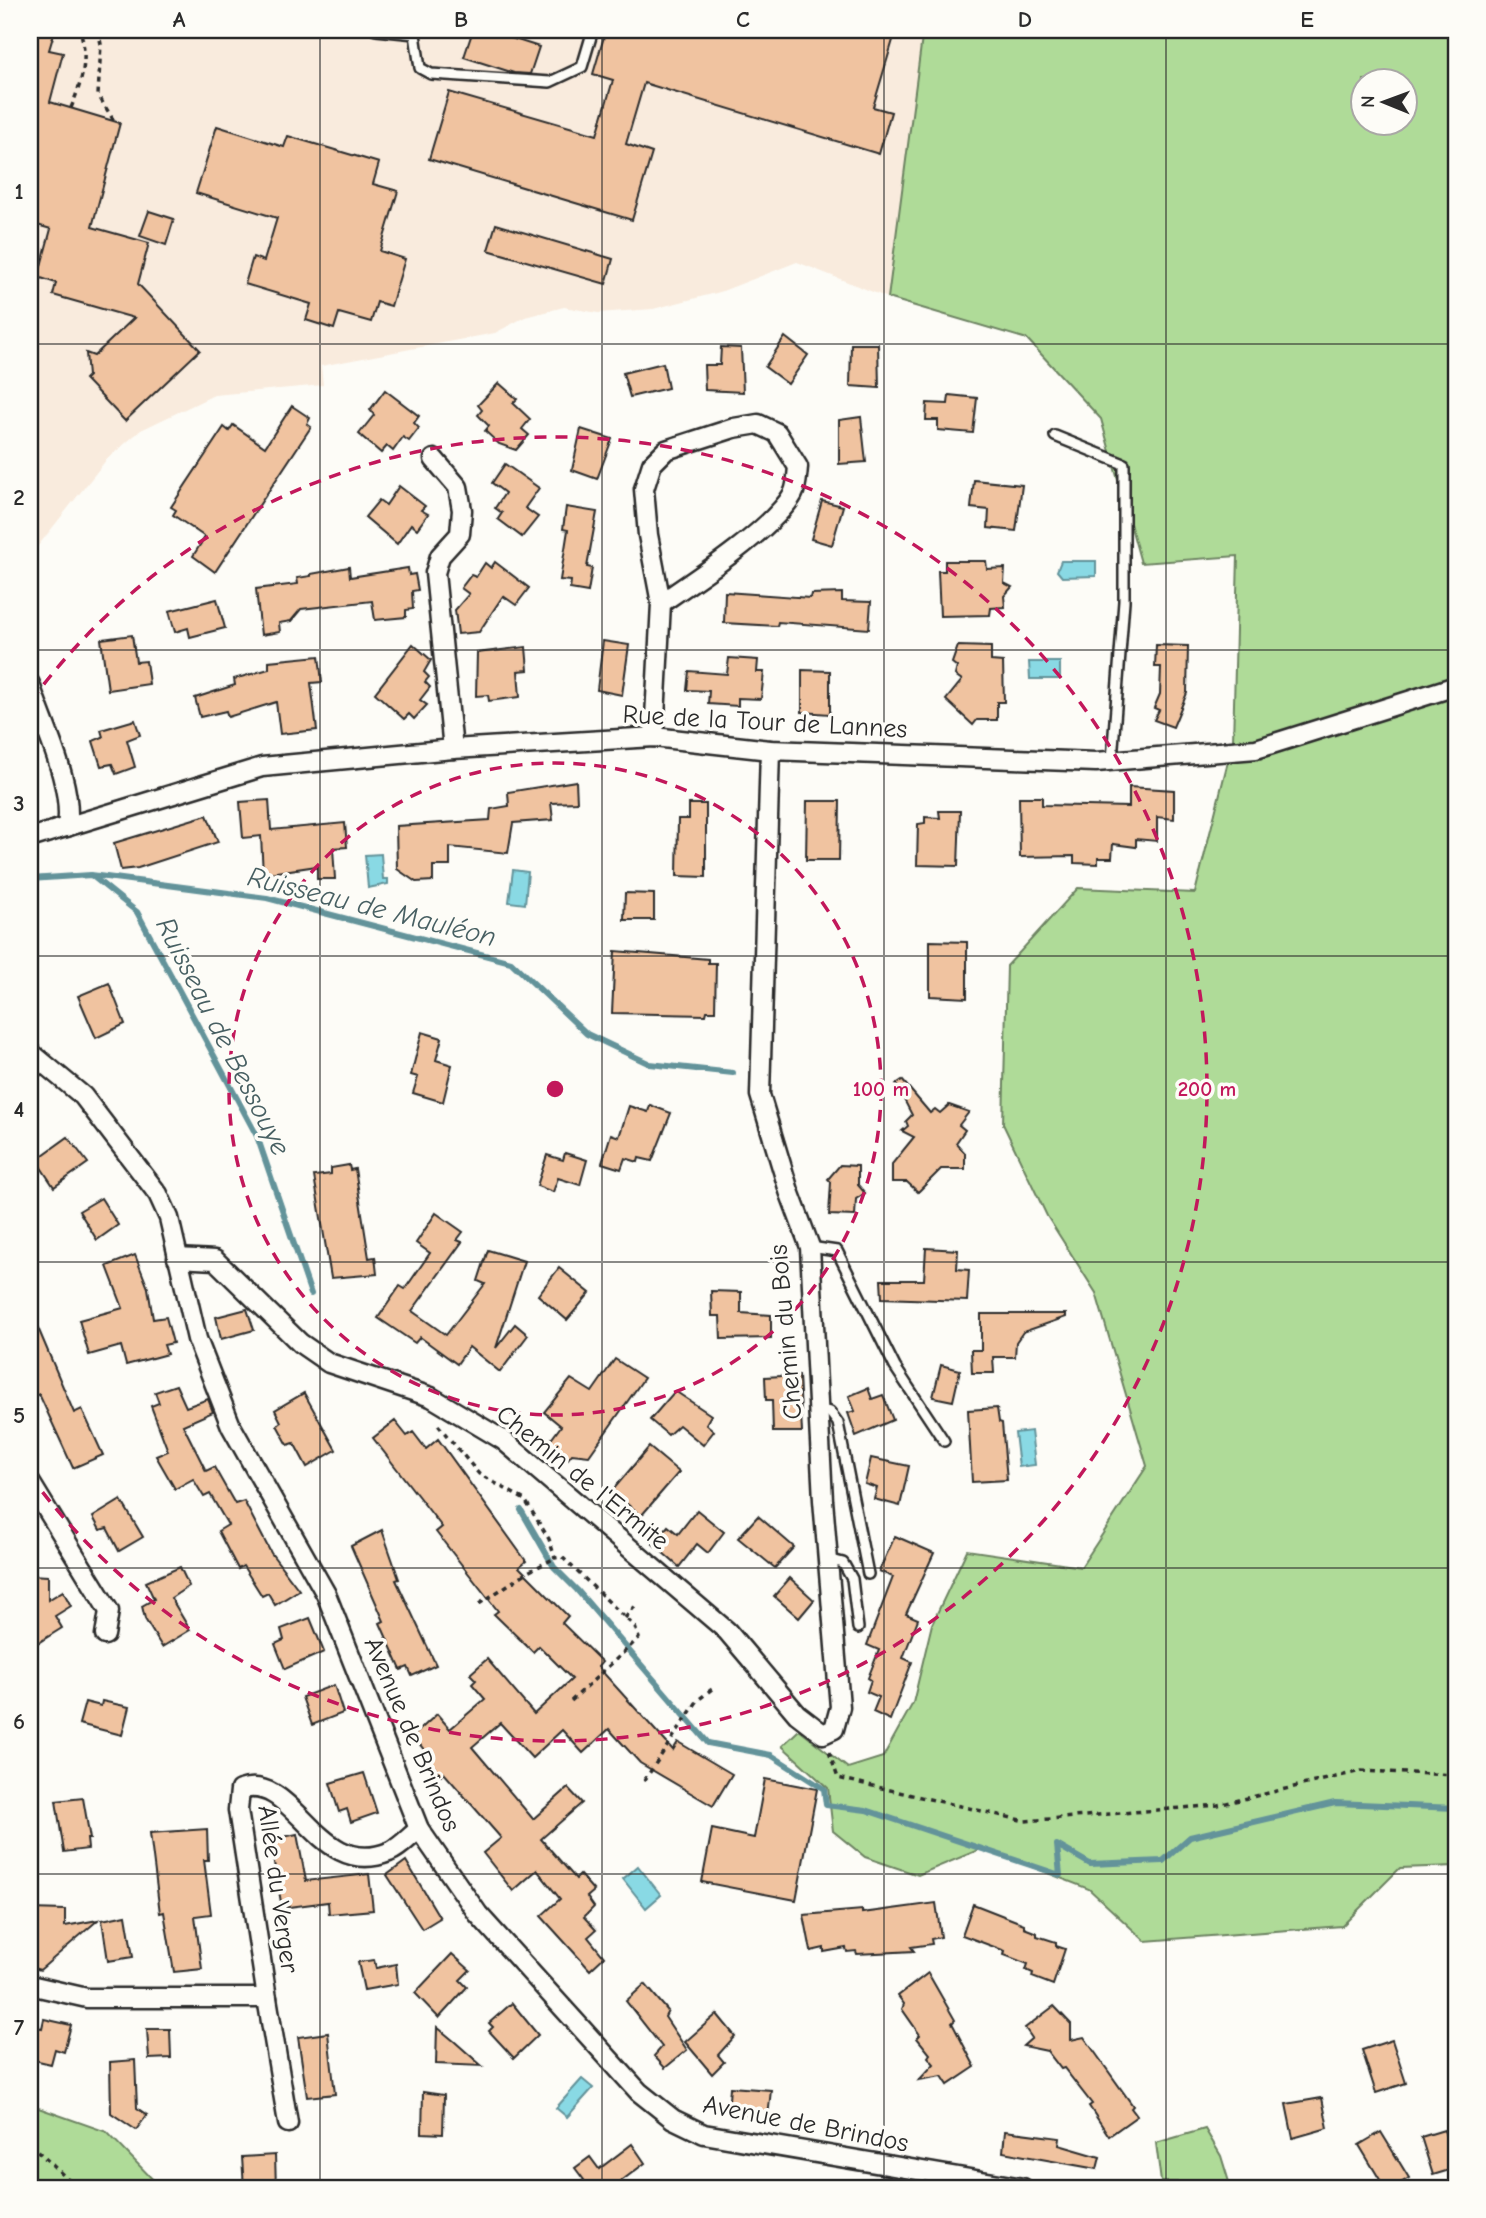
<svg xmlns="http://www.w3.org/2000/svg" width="1486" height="2218" viewBox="0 0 1486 2218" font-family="'Comic Neue',sans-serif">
  <rect width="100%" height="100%" fill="#fdfcf7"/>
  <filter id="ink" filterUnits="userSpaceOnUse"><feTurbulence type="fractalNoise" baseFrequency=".0143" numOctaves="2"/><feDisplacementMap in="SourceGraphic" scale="14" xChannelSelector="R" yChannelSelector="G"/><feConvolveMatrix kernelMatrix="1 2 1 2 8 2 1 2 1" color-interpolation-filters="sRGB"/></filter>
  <g filter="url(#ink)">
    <path fill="#f9ebdd" d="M30,30H923L888,298L797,262L720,292L653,309L598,313L564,307L525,317L495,333L321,366L323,385L214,395L141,430L107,459L30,556Z"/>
    <g fill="#afdb98" stroke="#6d8362" stroke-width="2" fill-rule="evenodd">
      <path d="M923,30H1456V1866L1400,1868L1342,1926L1145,1941L1089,1889L983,1848L918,1875L865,1857L833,1831L828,1788L782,1746L799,1730L848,1768L883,1757L913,1703L932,1624L967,1550L1081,1567L1147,1466L1096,1293L1047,1216L1003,1124L1007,966L1078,888L1195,893L1233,741L1238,556L1141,563L1101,419L1027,339L888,298ZM1364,80H1406V122H1364Z"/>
      <path d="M30,2105L107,2132L161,2188H30Z"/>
      <path d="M1205,2129L1221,2156L1229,2182H1161L1156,2143Z"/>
    </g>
    <g fill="#89d9e4" stroke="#63939a" stroke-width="2">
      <path d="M1061,561H1096V576L1062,577L1057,571Z"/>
      <path d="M1029,662H1060V679H1030Z"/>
      <path d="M381,854L383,879H388V884L368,888L365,855Z"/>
      <path d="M513,870L528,872L525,904L509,902Z"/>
      <path d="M1031,1431L1035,1465L1019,1467L1015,1433Z"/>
      <path d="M638,1866L661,1895L646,1908L623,1879Z"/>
      <path d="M582,2079L593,2088L567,2117L556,2108Z"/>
    </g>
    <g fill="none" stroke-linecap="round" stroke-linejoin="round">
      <g stroke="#63939a" stroke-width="6">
        <path d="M91,875L267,898L511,962L587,1034L650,1064L733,1073"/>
        <path d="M30,879L91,875L137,912L257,1136L311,1294"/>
        <path d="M521,1510L554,1567L577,1590L708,1743L771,1755L824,1789L826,1805L866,1810L1060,1875L1057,1845L1090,1864L1163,1861L1190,1837L1335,1803L1456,1808"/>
      </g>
    </g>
    <g fill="#f0c3a0" stroke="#2b2b2b" stroke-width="2">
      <path d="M30,30H55L49,50L63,53L50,102L120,123L92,227L149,243L138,284L200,350L125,421L85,379L88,376L86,353L94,356L134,318L53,295L56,283L38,277L51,229L30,223Z"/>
      <path d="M473,30H486L539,47L530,74L514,73L464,57Z"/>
      <path d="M606,30H896L873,107L891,112L879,154L644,83L626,144L652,153L632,220L429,159L449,92L597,135L613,80L593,74Z"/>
      <path d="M217,126L284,147L288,136L379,163L373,184L398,191L380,251L405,259L391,306L377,302L371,322L339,313L334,329L306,320L311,304L245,284L253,257L264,261L277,218L196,193Z"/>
      <path d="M149,211L174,219L166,245L140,236Z"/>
      <path d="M496,224L613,259L606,284L488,250Z"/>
      <path d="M785,337L808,355L788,384L765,367Z"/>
      <path d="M851,344H878L879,388L850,386Z"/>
      <path d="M721,347L741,348L743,392L705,390L704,365H720Z"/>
      <path d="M663,363L668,388L630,397L623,373Z"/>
      <path d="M499,383L517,399L513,403L530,419L522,429L529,435L516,450L499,444L485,431L489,426L478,415L482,410L478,405Z"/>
      <path d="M385,390L419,416L414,423L419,428L409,441L403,437L393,451L387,446L381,453L359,434L374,415L370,410Z"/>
      <path d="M949,395L977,398L973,433L938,430V420H926L927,403L948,404Z"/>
      <path d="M292,406L310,418L307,424L311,427L215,572L193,556L205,537L173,515L176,510L171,507L224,427L229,431L233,425L265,447Z"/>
      <path d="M861,417L866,462L839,464V420Z"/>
      <path d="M581,429L612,439L597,479L572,470Z"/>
      <path d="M505,464L539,488L525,508L538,517L522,537L498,519L502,513L495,508L505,493L492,483Z"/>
      <path d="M974,480L1022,485L1016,531L988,528L989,510L971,508Z"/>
      <path d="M399,486L425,506L421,510L428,514L417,529L411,524L397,544L365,517L379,500L386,505Z"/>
      <path d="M822,501L843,506L832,545L811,539Z"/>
      <path d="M566,507L597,512L587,567L592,568L588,592L570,589L571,581L560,580L568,530L563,529Z"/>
      <path d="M945,561H986L987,569L1005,568L1004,583L1012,587L1004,596L1005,607L991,608L990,615L940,616L938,571H945Z"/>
      <path d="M495,562L529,588L516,605L503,596L479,632L458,634L455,610L469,594L461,588L471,575L476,577L485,563L491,568Z"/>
      <path d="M349,567L350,577L408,568L409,575L415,574L418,590L412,591L413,609L406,610V617L375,620L372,601L301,609L291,621L279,623L280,632L261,635L256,589L298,584L297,578L311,576V574Z"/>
      <path d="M725,592L810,598L811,594L842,593V601L871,602L869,629L778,622L777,626L724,623Z"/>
      <path d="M217,599L225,628L190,637L188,628L175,632L169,611Z"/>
      <path d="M132,635L136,662L146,661L149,684L108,690L101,639Z"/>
      <path d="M603,641L629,645L622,695L597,690Z"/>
      <path d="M413,644L431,660L424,672L429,677L425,682L430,687L420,700L427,705L414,719L409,714L404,719L375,693Z"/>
      <path d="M1156,645L1188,646L1187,693L1173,727L1154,720L1159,710L1154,708L1160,694L1161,667H1155Z"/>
      <path d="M958,646L991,647V661L1003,662L1004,702H997V720H977L973,725L946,700L962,680L955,675L957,667L952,663Z"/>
      <path d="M526,647L528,670L518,671L520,697L489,701L488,695L476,696L477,653Z"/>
      <path d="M319,656L322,682L311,683L317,730L280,734L276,702L228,717L226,711L200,717L195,698L235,685L234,679L269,669V661Z"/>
      <path d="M729,658L758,660L757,672H764L761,699L738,698V706L708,704L709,691L687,690L689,671L727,674Z"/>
      <path d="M802,670L830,671V714L802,712Z"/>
      <path d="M135,720L140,735L127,740L135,767L116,774L112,764L101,766L93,741L103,737L101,730Z"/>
      <path d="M576,781L577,802L551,803L553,820L513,823L508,853L450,847V866H433V881L416,882L397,869L396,826L490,820L491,809L509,806L508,792Z"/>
      <path d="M1129,787L1174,790V819L1157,817V841L1136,839V847L1113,844L1112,858H1098V864L1074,863V856L1020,857L1019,797H1042V805L1129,807Z"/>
      <path d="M269,800L271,830L345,823L347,847L333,848L335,879H317V866L263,874L261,836L243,838L240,802Z"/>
      <path d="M807,801H840L839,860H806Z"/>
      <path d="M689,804H706V877L677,876L678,819H689Z"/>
      <path d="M939,811H960L958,866L917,865L918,824L925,823V817L940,818Z"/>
      <path d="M207,815L218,842L138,868L121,870L114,843Z"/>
      <path d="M625,893L654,894V920H624Z"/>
      <path d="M930,941L967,942V998L930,996Z"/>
      <path d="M615,951L708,959V963H716L715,1011H707L706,1015L612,1013Z"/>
      <path d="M109,983L125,1024L96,1038L78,996Z"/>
      <path d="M422,1032L442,1038L436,1060L452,1065L443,1102L413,1093L418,1077L411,1075Z"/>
      <path d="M902,1080L930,1113L935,1109L940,1113L949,1105L969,1112L959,1125L965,1130L956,1143L965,1153V1169H941L918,1192L907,1182H892V1164L914,1137L902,1131L908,1126L906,1121L912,1115L896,1084Z"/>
      <path d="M650,1105L671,1113L652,1161L639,1158L638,1162L625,1158L621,1169L602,1163L611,1134L619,1137L629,1106L648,1112Z"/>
      <path d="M68,1137L88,1163L54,1187L36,1160Z"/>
      <path d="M565,1153L587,1160L580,1185L558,1178L553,1192L537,1186L547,1155L563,1160Z"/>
      <path d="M349,1165L350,1170L355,1169L369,1258L375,1257L377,1274L331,1278L314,1176L331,1174V1168Z"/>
      <path d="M840,1165L858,1166V1185L865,1193L856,1199L855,1216L829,1215L831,1182L828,1179Z"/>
      <path d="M101,1198L118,1225L97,1240L79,1211Z"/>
      <path d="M436,1213L463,1232L457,1240L462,1242L412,1311L446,1335L485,1284L478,1281L488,1250L524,1261L496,1348L515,1324L528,1335L500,1372L469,1347L457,1364L420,1337L415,1343L378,1318L400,1286L405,1289L430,1253L416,1243Z"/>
      <path d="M926,1248L958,1250L957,1269L969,1270L967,1301L882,1298L881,1280H924Z"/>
      <path d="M135,1255L148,1288L153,1319L166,1317L173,1343L164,1345L167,1354L126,1365L121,1346L89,1355L79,1320L123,1308L107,1266Z"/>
      <path d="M559,1268L590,1293L567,1320L538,1295Z"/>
      <path d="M711,1291L741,1292V1313L771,1315V1338L721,1339L720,1316H712Z"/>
      <path d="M30,1309L74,1413L82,1409L103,1455L73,1468L39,1394L30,1398Z"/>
      <path d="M247,1309L254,1330L221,1339L216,1317Z"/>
      <path d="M981,1314H1066V1317L1023,1332L1016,1342L1015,1357H993L994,1373H972L971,1350H981Z"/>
      <path d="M615,1359L644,1378L589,1456L572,1454L568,1459L547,1445L561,1426L544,1412L571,1379L592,1392Z"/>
      <path d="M941,1365L960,1370L953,1401L933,1397Z"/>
      <path d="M799,1375L802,1432H773L772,1400H766L765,1377Z"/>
      <path d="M176,1385L186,1407L208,1399L213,1412L183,1425L206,1471L214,1467L235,1504L244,1501L271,1553L299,1590L275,1605L268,1593L262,1596L243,1566L238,1569L218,1531L228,1525L210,1494L204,1497L193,1479L175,1489L156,1456L168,1451L151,1406L159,1403L155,1392Z"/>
      <path d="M868,1388L872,1399L883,1395L893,1420L856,1436L848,1413L855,1411L849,1396Z"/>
      <path d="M675,1391L711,1415L706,1424L714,1431L703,1445L679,1425L668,1435L650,1420Z"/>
      <path d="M304,1393L336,1450L307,1467L294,1443L288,1445L277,1425L281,1422L275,1410Z"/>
      <path d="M997,1408L999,1422L1002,1423L1007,1480L972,1482L968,1410Z"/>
      <path d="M395,1421L407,1436L413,1432L426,1449L438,1439L526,1561L519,1567L568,1616L562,1623L602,1662L598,1667L673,1750L678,1742L732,1774L713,1806L640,1763L609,1729L583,1753L562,1730L532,1758L500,1723L472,1747L533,1819L568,1788L582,1803L541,1839L576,1879L580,1875L594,1891L587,1897L594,1907L584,1917L596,1930L588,1937L604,1957L590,1970L541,1916L560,1899L537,1870L513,1891L483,1853L501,1838L444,1773L441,1775L422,1754L425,1751L413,1736L437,1714L450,1729L485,1699L472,1684L476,1680L470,1674L487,1659L534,1714L572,1679L539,1646L533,1652L494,1614L498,1611L436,1532L442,1527L373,1438Z"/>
      <path d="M649,1447L679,1472L641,1516L612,1491Z"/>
      <path d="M871,1458L909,1466L900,1506L874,1499L877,1488L865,1484Z"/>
      <path d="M121,1500L143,1537L119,1551L107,1528L100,1530L93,1517Z"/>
      <path d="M697,1510L724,1532L708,1553L697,1544L679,1567L653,1544L668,1526L678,1534Z"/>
      <path d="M758,1516L794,1547L775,1568L738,1538Z"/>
      <path d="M382,1530L399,1579L396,1580L436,1665L412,1676L408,1667L401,1670L380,1623L384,1621L351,1546Z"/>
      <path d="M895,1536L934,1553L906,1614L918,1619L903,1658L912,1662L890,1720L873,1712L879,1697L867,1692L871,1680L868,1678L879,1650L867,1645L893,1577L879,1571Z"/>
      <path d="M180,1567L189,1586L171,1598L190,1630L162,1647L145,1619L142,1606L154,1599L146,1582Z"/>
      <path d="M30,1575L48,1576V1600L63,1591L71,1606L55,1616L62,1628L30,1648Z"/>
      <path d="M790,1578L814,1600L799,1618L774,1596Z"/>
      <path d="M310,1618L324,1652L285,1669L275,1644L284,1640L281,1629Z"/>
      <path d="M334,1685L343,1713L312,1725L302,1697Z"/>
      <path d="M102,1701L129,1707L122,1735L79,1724L85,1702L101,1706Z"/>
      <path d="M364,1773L377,1813L351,1822L347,1809L339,1812L330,1783Z"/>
      <path d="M765,1779L817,1789L796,1900L702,1882L712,1829L754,1838Z"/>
      <path d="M83,1798L90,1839H87L88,1849L64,1852L56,1801Z"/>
      <path d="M207,1829L208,1860H204L211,1914L195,1916L202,1969L174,1972L164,1912L160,1913L150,1833Z"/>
      <path d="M297,1834L306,1881L369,1874L373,1910L329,1914L328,1902L282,1908L270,1840Z"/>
      <path d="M406,1861L440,1918L422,1929L387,1875Z"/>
      <path d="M936,1903L941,1937L931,1939L932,1944L911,1947L914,1951L857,1954L856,1951L847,1952L846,1948L824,1952V1948L811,1951L804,1915L862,1910V1913Z"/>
      <path d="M973,1904L1024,1924V1928L1037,1933V1936L1056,1942V1946L1065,1949L1053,1985L1032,1977L1033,1973L1026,1970L1028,1964L1004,1955L1005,1951L962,1935Z"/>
      <path d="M30,1909L65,1910V1926L98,1920L40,1970L30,1967Z"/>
      <path d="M126,1915L133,1957L108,1961L102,1920Z"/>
      <path d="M452,1954L470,1970L460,1980L467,1987L439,2018L415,1993Z"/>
      <path d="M374,1960L376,1968L396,1964L398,1984L364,1990L358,1962Z"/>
      <path d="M928,1973L955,2020L952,2023L975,2067L948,2085L942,2076L919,2080L934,2064L928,2057L930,2054L917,2038L920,2035L902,2009L904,2004L898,1996Z"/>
      <path d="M645,1984L668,2011L665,2017L687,2050L665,2068L654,2056L662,2047L626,2001Z"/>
      <path d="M512,2003L538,2035L514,2058L489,2031L493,2027L489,2023Z"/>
      <path d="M1054,2006L1071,2024V2040L1084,2037L1133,2106L1131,2108L1137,2116L1109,2136L1089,2106L1092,2104L1064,2068L1061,2069L1047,2051L1023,2046L1032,2038L1025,2028Z"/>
      <path d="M717,2014L735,2036L718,2055L724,2062L712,2074L685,2042Z"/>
      <path d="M44,2019L71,2025L64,2052L55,2049L51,2064L30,2059V2026L42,2028Z"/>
      <path d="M437,2027L455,2042L482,2066L436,2064Z"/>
      <path d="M147,2029H170L171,2058L149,2059Z"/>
      <path d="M328,2033L335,2094L307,2097L298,2037Z"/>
      <path d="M1392,2040L1406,2083L1376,2093L1362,2050Z"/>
      <path d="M135,2060L137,2108L147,2115L136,2130L111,2113L110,2062Z"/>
      <path d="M730,2087L771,2090L768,2117L728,2113Z"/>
      <path d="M423,2092L444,2095L443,2134L422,2133Z"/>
      <path d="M1322,2098L1328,2128L1293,2138L1286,2104Z"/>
      <path d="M1444,2130L1456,2168L1433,2175L1421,2137Z"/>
      <path d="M1005,2131L1060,2138L1059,2145L1100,2157L1097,2169L1003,2152Z"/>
      <path d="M1381,2132L1409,2178L1392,2188H1385L1359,2145Z"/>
      <path d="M632,2144L645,2163L612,2188H571L584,2180L575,2168L590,2157L599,2169Z"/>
      <path d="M275,2155L276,2188H244L242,2157Z"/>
    </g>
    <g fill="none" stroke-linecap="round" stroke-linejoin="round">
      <g stroke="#2b2b2b" stroke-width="14">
        <g id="service">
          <path d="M376,30L415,34L417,30"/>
          <path d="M415,34L420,68L431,74L550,82L582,67L593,30"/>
          <path d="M1055,436L1124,464V601L1112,760"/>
          <path d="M810,1247L837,1251L895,1367L944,1441"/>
          <path d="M819,1410L830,1412L838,1423L868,1574"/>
          <path d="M828,1559L843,1563L852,1579L858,1628"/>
        </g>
      </g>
      <g stroke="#2b2b2b" stroke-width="23">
        <g id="minor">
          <path d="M434,459L458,487L462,510L460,534L440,556L435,573L453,749"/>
          <path d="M30,684C43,726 74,784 67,827"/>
          <path d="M654,737L661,603L648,535L644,489L652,464L666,450L734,428L758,424L777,433L798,467C797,475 797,487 793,494C774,528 695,580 661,603"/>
          <path d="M30,838L262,767L453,749L654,737L770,750L1096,762L1256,749L1456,686"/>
          <path d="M30,1052L83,1096L158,1194L169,1218L197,1339L231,1426L326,1594L419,1829L478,1914L639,2092L673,2119L704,2134L1023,2188"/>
          <path d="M177,1258L215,1260L300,1343L329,1363L431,1397L503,1440L727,1631L797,1714L823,1734L834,1729L840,1707L823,1500L810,1247L789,1191L760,1095L770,750"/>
          <path d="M30,1482L109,1611L105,1635"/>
          <path d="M30,1985L87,1998H267L238,1810L240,1790C295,1771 317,1881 389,1852C400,1848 410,1836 419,1829"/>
          <path d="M267,1998L288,2123"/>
        </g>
      </g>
      <g stroke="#2b2b2b" stroke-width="3.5" stroke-dasharray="5 5" stroke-linecap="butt">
        <path d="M98,30L101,44L98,95L114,121"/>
        <path d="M1447,30L1456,34"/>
        <path d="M71,108C82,81 89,59 80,30"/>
        <path d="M438,1425L479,1474L525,1500L549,1539L555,1558L562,1557L635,1627L639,1638L570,1702"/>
        <path d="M479,1604L526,1573L555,1558"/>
        <path d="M625,1618L638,1603"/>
        <path d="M829,1752L838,1778L1025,1821L1218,1805L1361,1771L1456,1775"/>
        <path d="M644,1781L698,1700L712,1689"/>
        <path d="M30,2144L77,2188"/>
      </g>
      <use href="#service" stroke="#fdfcf7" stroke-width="9"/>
      <use href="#minor" stroke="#fdfcf7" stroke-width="18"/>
    </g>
  </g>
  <path fill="none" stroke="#2b2b2b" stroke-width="2" stroke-opacity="0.55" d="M320,30V2188M602,30V2188M884,30V2188M1166,30V2188M30,344H1456M30,650H1456M30,956H1456M30,1262H1456M30,1568H1456M30,1874H1456"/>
  <g fill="none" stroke="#c2185b" stroke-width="3.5" stroke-dasharray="12 9">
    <circle cx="555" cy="1089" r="326"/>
    <path d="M31 701A652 652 0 1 1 31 1477"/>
  </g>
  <g text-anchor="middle" stroke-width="7" stroke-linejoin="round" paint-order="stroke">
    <g font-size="26" fill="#2b2b2b" stroke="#fdfcf7">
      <text transform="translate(765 721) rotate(3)" y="9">Rue de la Tour de Lannes</text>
      <text transform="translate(785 1332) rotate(-95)" y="9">Chemin du Bois</text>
      <text transform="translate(583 1477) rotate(39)" y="9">Chemin de l'Ermite</text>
      <text transform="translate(413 1734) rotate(67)" y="9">Avenue de Brindos</text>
      <text transform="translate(279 1889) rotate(82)" y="9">Allée du Verger</text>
      <text transform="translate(806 2123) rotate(11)" y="9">Avenue de Brindos</text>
    </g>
    <g font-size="28" font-style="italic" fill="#475f62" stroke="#fdfcf7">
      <text transform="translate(372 906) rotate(14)" y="10">Ruisseau de Mauléon</text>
      <text transform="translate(224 1036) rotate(63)" y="10">Ruisseau de Bessouye</text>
    </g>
  </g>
  <circle cx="555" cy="1089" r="10" fill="#c2185b" stroke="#fdfcf7" stroke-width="3.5"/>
  <g font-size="21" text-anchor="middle" font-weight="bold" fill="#c2185b" stroke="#fdfcf7" stroke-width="7" stroke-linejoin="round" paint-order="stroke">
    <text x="881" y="1096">100 m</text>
    <text x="1207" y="1096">200 m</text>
  </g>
  <rect width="1486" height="2218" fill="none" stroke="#fdfcf7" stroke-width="77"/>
  <g transform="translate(1384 102) rotate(271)"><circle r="33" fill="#fdfcf7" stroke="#a9a8a5" stroke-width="2"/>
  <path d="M0-5L12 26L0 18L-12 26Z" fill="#2b2b2b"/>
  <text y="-10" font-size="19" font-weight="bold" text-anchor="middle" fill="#2b2b2b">N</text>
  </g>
  <rect x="38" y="38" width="1410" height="2142" fill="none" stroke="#2b2b2b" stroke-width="2.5"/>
  <g font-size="23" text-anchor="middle" font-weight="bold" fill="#2b2b2b">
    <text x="179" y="27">A</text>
    <text x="461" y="27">B</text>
    <text x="743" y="27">C</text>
    <text x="1025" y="27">D</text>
    <text x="1307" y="27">E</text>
    <text x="19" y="199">1</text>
    <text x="19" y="505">2</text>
    <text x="19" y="811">3</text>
    <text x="19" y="1117">4</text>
    <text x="19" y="1423">5</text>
    <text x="19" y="1729">6</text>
    <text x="19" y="2035">7</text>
  </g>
</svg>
